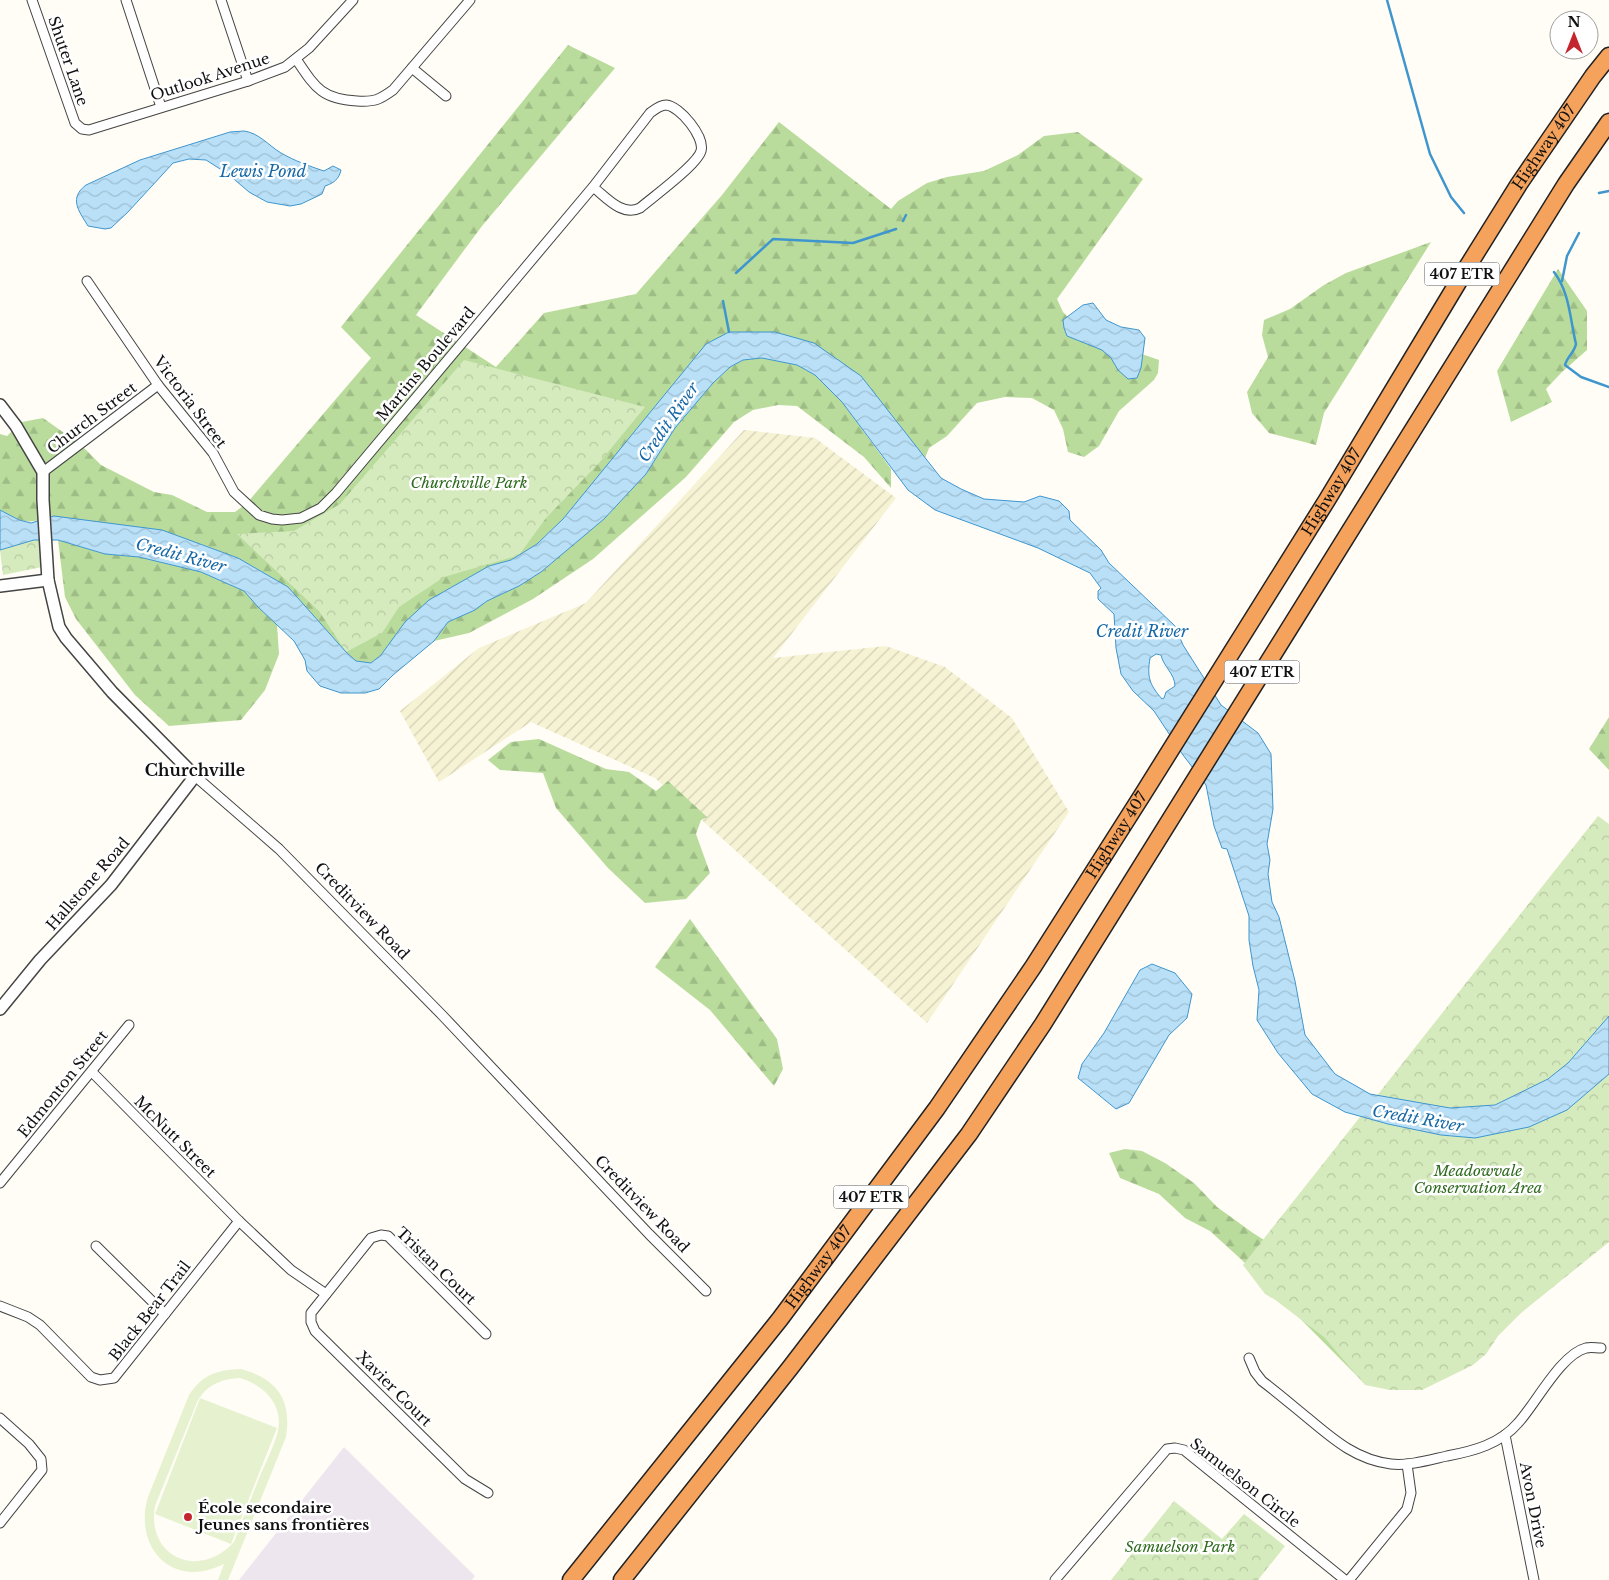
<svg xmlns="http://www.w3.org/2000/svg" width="1609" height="1580" viewBox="0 0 1609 1580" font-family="'Libre Baskerville',serif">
  <defs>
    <pattern id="farmland-furrows" width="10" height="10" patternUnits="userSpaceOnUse" patternTransform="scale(1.25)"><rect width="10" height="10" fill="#f6f3d4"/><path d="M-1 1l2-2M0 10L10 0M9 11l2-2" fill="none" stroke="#d2cfb5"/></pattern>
    <pattern id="forest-firs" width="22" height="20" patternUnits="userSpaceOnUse" patternTransform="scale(1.25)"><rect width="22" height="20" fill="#b9dc9c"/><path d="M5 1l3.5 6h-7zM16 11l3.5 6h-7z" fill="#9ebc85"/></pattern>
    <pattern id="park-crowns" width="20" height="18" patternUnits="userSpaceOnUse" patternTransform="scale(1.25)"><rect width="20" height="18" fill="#d5ebbd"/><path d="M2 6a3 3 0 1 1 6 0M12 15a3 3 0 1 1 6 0" fill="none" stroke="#b6c8a1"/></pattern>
    <pattern id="water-waves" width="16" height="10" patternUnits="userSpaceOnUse" patternTransform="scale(1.25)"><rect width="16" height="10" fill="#b9e0f7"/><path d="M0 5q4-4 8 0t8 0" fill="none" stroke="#9ebfd3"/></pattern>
  </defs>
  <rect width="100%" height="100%" fill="#fffdf5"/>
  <path fill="#eee6ef" d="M344,1447L475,1576L472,1580H239Z"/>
  <path fill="url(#farmland-furrows)" d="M744,430L815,438L896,498L773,658L886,646L945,667L1012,718L1069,812L927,1023L655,778L531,722L439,782L400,711L479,648L586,603Z"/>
  <g fill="url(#forest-firs)">
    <path d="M568,45L615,68L482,226L416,315L496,367L544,313L636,294L722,195L779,122L891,209L898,201L927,183L947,177L984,171L1018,155L1044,136L1078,132L1143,179L1057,299L1063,312L1075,324L1136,352L1159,360L1158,373L1154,380L1119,411L1099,446L1084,457L1068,452L1063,429L1054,410L1032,398L1005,397L977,403L947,436L929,448L925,458L861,376L846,366L729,332L563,519L537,544L511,560L489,566L429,600L381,655L371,663L356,661L346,652L288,587L238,558L201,544L54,516C27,524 25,524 0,510V434L7,436L22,422L43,418L81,445L101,465L154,492L172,495L207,512H235L247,503L371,358L341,327Z"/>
    <path d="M1431,242L1324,413L1316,445L1269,433L1252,413L1247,392L1268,357L1262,335L1264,320L1290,309L1324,285L1346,273Z"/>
    <path d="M1558,269L1587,311V350L1562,372L1546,389L1552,402L1511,422L1497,371Z"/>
    <path d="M762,358L797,365L815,375L842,402L891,469V488L864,457L797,406L778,405L753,410L734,422L686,477L593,559L533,599L469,633L434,641L448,622L475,610L487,601L519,586L541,572L604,519L646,474L675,428L713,383L730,367L743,360Z"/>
    <path d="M58,540L105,554L139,557L201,572L244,591L258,607L277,625L279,654L265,690L241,720L169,726L135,695L76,619L65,597Z"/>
    <path d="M1609,717V770L1589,749Z"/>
    <path d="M539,739L606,769L629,772L656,791L668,781L707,817L701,820L696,834L710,873L686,899L645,903L608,868L556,808L543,773L500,770L488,760L511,742Z"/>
    <path d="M690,919L777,1039L783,1069L774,1086L710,1010L655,967Z"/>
    <path d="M1125,1149L1142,1151L1165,1163L1194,1183L1217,1207L1253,1233L1293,1258L1365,1384L1244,1262L1210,1231L1185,1218L1159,1194L1120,1178L1109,1153Z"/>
  </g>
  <g fill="url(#park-crowns)">
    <path d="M464,360L645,407L599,463L546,518L519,555L444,577L399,607L382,633L346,652L319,611L237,534L294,531L340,504Z"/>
    <path d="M34,540H44L42,567L3,575L0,550Z"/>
    <path d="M1598,816L1609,824V1242L1521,1313L1498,1336L1486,1354L1473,1365L1422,1390H1390L1365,1385L1324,1337L1274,1299L1265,1294L1243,1265Z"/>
    <path d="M1174,1501L1222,1539L1244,1514L1285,1546L1258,1580H1111Z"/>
  </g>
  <g fill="#e6f2cf" fill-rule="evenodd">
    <path d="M241,1369C277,1379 292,1399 286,1437L228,1580H218L224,1564C215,1568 205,1572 194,1572C154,1572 137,1531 148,1497L189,1395C203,1374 217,1370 241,1369ZM240,1378C266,1386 285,1406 277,1435C272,1450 265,1464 259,1478C251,1499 242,1521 234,1542C200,1580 146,1558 155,1506L198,1400C208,1384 222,1379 240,1378Z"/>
    <path d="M200,1398L277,1428L231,1544L155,1514Z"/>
  </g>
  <g fill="url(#water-waves)" stroke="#3f96cf" fill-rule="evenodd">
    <path d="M244,131C259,133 268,145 281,153C295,161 309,166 324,171L333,166L341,170C339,179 334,183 325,186L322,194L301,204L290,206L267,202L249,192L228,174L206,160L189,159L173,163L128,212L111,228L105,229L88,226C78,210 69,198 86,185L140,160L230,132Z"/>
    <path d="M1093,303L1106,320L1121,327L1139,330L1145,338L1141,368L1137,378L1128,379L1118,370L1111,358L1102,350L1067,336L1064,328L1063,320L1083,305Z"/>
    <path d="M729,332H775L814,343L861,376L941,478L961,489L984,499L1024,502L1040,496L1059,501L1069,511L1070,520L1101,550L1109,563L1175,626L1183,645L1221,705L1258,733L1271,754L1273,809L1267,844L1270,860L1268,874L1272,902L1279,917L1295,981L1305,1035L1335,1074L1370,1094L1450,1108L1495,1105L1548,1079L1568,1063L1609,1016V1074L1567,1110L1529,1127L1475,1138L1441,1135L1388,1124L1345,1112L1312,1094L1278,1053L1257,1020L1259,990L1253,966L1249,940V916L1227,849L1222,848L1214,826L1206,785L1183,755L1154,711L1133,691L1121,674L1116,648L1114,614L1098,599V591L1101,588L1090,573L1038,548L935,510L908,490L842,402L815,375L797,365L762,358L743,360L730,367L713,383L675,428L646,474L604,519L541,572L519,586L487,601L475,610L448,622L434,641L393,675L379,689L365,693H341L320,686L307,671L305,660L294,641L258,607L244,591L201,572L139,557L105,554L58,540H34L0,550V510L19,520L31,523L54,516L162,530L238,558L288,587L346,652L356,661L371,663L381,655L405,622L429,600L489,566L511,560L537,544L563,519L706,344ZM1156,654L1161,655C1163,666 1175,674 1175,686L1166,692L1164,698L1162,699C1149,684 1147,677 1150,658Z"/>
    <path d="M1152,964L1175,973L1192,994L1187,1018L1169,1035L1129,1103L1116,1109L1078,1078L1082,1064L1104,1033L1140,970Z"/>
  </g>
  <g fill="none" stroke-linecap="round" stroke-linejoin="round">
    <g stroke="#3f96cf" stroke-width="2.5">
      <path d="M1387,0L1430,154L1451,197L1464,213"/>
      <path d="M1599,193L1609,191"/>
      <path d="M903,221L906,215"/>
      <path d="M1554,272C1570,293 1570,320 1576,344C1574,353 1567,357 1565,365L1581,377L1609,387"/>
      <path d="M736,273L773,239L853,243L896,229"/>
      <path d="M1562,281L1567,256L1579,233"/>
      <path d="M723,301L729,332"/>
    </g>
    <g stroke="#444" stroke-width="11">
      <g id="minor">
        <path d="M32,0L75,123L82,129L89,130L248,81L285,67L309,48L353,0"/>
        <path d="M126,0L161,107"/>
        <path d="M221,0L248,81"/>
        <path d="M296,59C315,87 321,99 357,101C375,102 379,100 393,90L470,0"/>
        <path d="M412,68L446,96"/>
        <path d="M87,281L158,385L213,453L234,492L259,515L272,519L282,520L301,518L321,508L336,493L593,187L650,113C654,110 660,105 666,105C680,106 705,137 701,151C697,165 653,197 640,208C622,217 606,197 593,187"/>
        <path d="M43,472L158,385"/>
        <path d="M195,776L279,849L442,1015L649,1234L706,1291"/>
        <path d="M92,1072L239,1221L291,1270L326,1294"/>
        <path d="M0,1183L129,1025"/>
        <path d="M96,1246L165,1314"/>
        <path d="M0,1306L28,1317L40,1325L91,1377L100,1380L114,1378L239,1221"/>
        <path d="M486,1334L388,1236L381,1235L371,1238L311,1313V1322L315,1331L465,1479L488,1493"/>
        <path d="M1249,1358L1255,1372L1262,1381C1278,1393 1293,1406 1309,1419C1334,1440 1357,1460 1391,1464C1409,1466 1429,1460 1447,1456C1474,1451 1500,1444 1518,1423C1535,1405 1561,1354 1586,1348C1591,1347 1596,1348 1601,1348"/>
        <path d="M0,1418L29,1444L41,1459L42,1470L0,1523"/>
        <path d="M1505,1435L1534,1580"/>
        <path d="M1055,1580L1167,1449L1175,1448L1184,1450L1345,1580"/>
        <path d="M1349,1580L1407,1509L1411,1493L1407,1464"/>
      </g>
    </g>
    <g stroke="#444" stroke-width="14">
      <g id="tertiary">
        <path d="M0,405L16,426L43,472V500L48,580L59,627L66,638L112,692L195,776L111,885L40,960L0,1009"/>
        <path d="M0,586L48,580"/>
      </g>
    </g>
    <g stroke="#222" stroke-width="19">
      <g id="motorway">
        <path id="s1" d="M571,1580L780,1319L937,1108L1033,967L1143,794L1327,500L1466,269L1519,184L1593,76L1609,56"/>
        <path d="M622,1580L790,1368L969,1134L1043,1024L1566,184L1609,122"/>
      </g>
    </g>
    <use href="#minor" stroke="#fff" stroke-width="9"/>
    <use href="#tertiary" stroke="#fff" stroke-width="11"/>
    <use href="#motorway" stroke="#f5a25d" stroke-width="16"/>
  </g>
  <circle fill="#c4262e" stroke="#fff" stroke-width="2" cx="188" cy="1517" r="5"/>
  <g text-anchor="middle" stroke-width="5" stroke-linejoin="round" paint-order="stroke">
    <g fill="#fff" stroke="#585858" stroke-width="1">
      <rect x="1424.5" y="262.5" width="75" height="23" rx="4"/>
      <rect x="1224.5" y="660.5" width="75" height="23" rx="4"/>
      <rect x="833.5" y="1185.5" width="75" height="23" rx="4"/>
    </g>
    <g font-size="14" font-weight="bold" fill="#111">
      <text x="1462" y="279">407 ETR</text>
      <text x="1262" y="677">407 ETR</text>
      <text x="871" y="1202">407 ETR</text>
    </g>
    <g font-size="15" fill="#111" stroke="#fff">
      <text transform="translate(68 61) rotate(71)" y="5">Shuter Lane</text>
      <text transform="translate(210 77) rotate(-18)" y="5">Outlook Avenue</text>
      <text dy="5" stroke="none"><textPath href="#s1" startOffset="1734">Highway 407</textPath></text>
      <text transform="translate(426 364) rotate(-50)" y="5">Martins Boulevard</text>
      <text transform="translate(190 402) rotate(53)" y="5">Victoria Street</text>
      <text transform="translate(92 418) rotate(-37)" y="5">Church Street</text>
      <text dy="5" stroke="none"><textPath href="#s1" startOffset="1329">Highway 407</textPath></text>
      <text dy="5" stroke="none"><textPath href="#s1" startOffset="924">Highway 407</textPath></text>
      <text transform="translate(88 884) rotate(-49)" y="5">Hallstone Road</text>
      <text transform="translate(362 911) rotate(46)" y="5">Creditview Road</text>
      <text transform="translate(63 1084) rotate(-51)" y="5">Edmonton Street</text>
      <text transform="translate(175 1137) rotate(45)" y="5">McNutt Street</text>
      <text transform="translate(642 1204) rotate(46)" y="5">Creditview Road</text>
      <text transform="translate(436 1266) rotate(44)" y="5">Tristan Court</text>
      <text dy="5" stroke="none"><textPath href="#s1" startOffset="399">Highway 407</textPath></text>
      <text transform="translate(150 1311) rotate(-52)" y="5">Black Bear Trail</text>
      <text transform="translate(394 1389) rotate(45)" y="5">Xavier Court</text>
      <text transform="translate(1245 1483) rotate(38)" y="5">Samuelson Circle</text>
      <text transform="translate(1533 1505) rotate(79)" y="5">Avon Drive</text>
    </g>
    <g font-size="15" font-style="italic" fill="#2f6b1f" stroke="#fff">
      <text x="469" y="488">Churchville Park</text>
      <text x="1478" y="1176">Meadowvale<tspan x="1478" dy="17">Conservation Area</tspan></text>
      <text x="1180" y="1552">Samuelson Park</text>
    </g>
    <g font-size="15" font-weight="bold" fill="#111" stroke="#fff" text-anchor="start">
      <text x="198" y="1513">École secondaire<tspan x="198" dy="17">Jeunes sans frontières</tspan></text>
    </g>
    <g font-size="16" font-style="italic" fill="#1768a6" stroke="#fff">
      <text x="263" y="177">Lewis Pond</text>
      <text transform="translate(668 422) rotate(-55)" y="6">Credit River</text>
      <text transform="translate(181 555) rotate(15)" y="6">Credit River</text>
      <text x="1142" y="637">Credit River</text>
      <text transform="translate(1418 1118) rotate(10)" y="6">Credit River</text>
    </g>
    <g font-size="16" font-weight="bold" fill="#111" stroke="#fff">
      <text x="195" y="776">Churchville</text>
    </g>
  </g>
  <g transform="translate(1574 35)"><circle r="24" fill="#ffffff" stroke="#a0a0a0"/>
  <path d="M0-4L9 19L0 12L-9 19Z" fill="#c4262e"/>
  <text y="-8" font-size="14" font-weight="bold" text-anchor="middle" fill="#111111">N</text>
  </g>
</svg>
